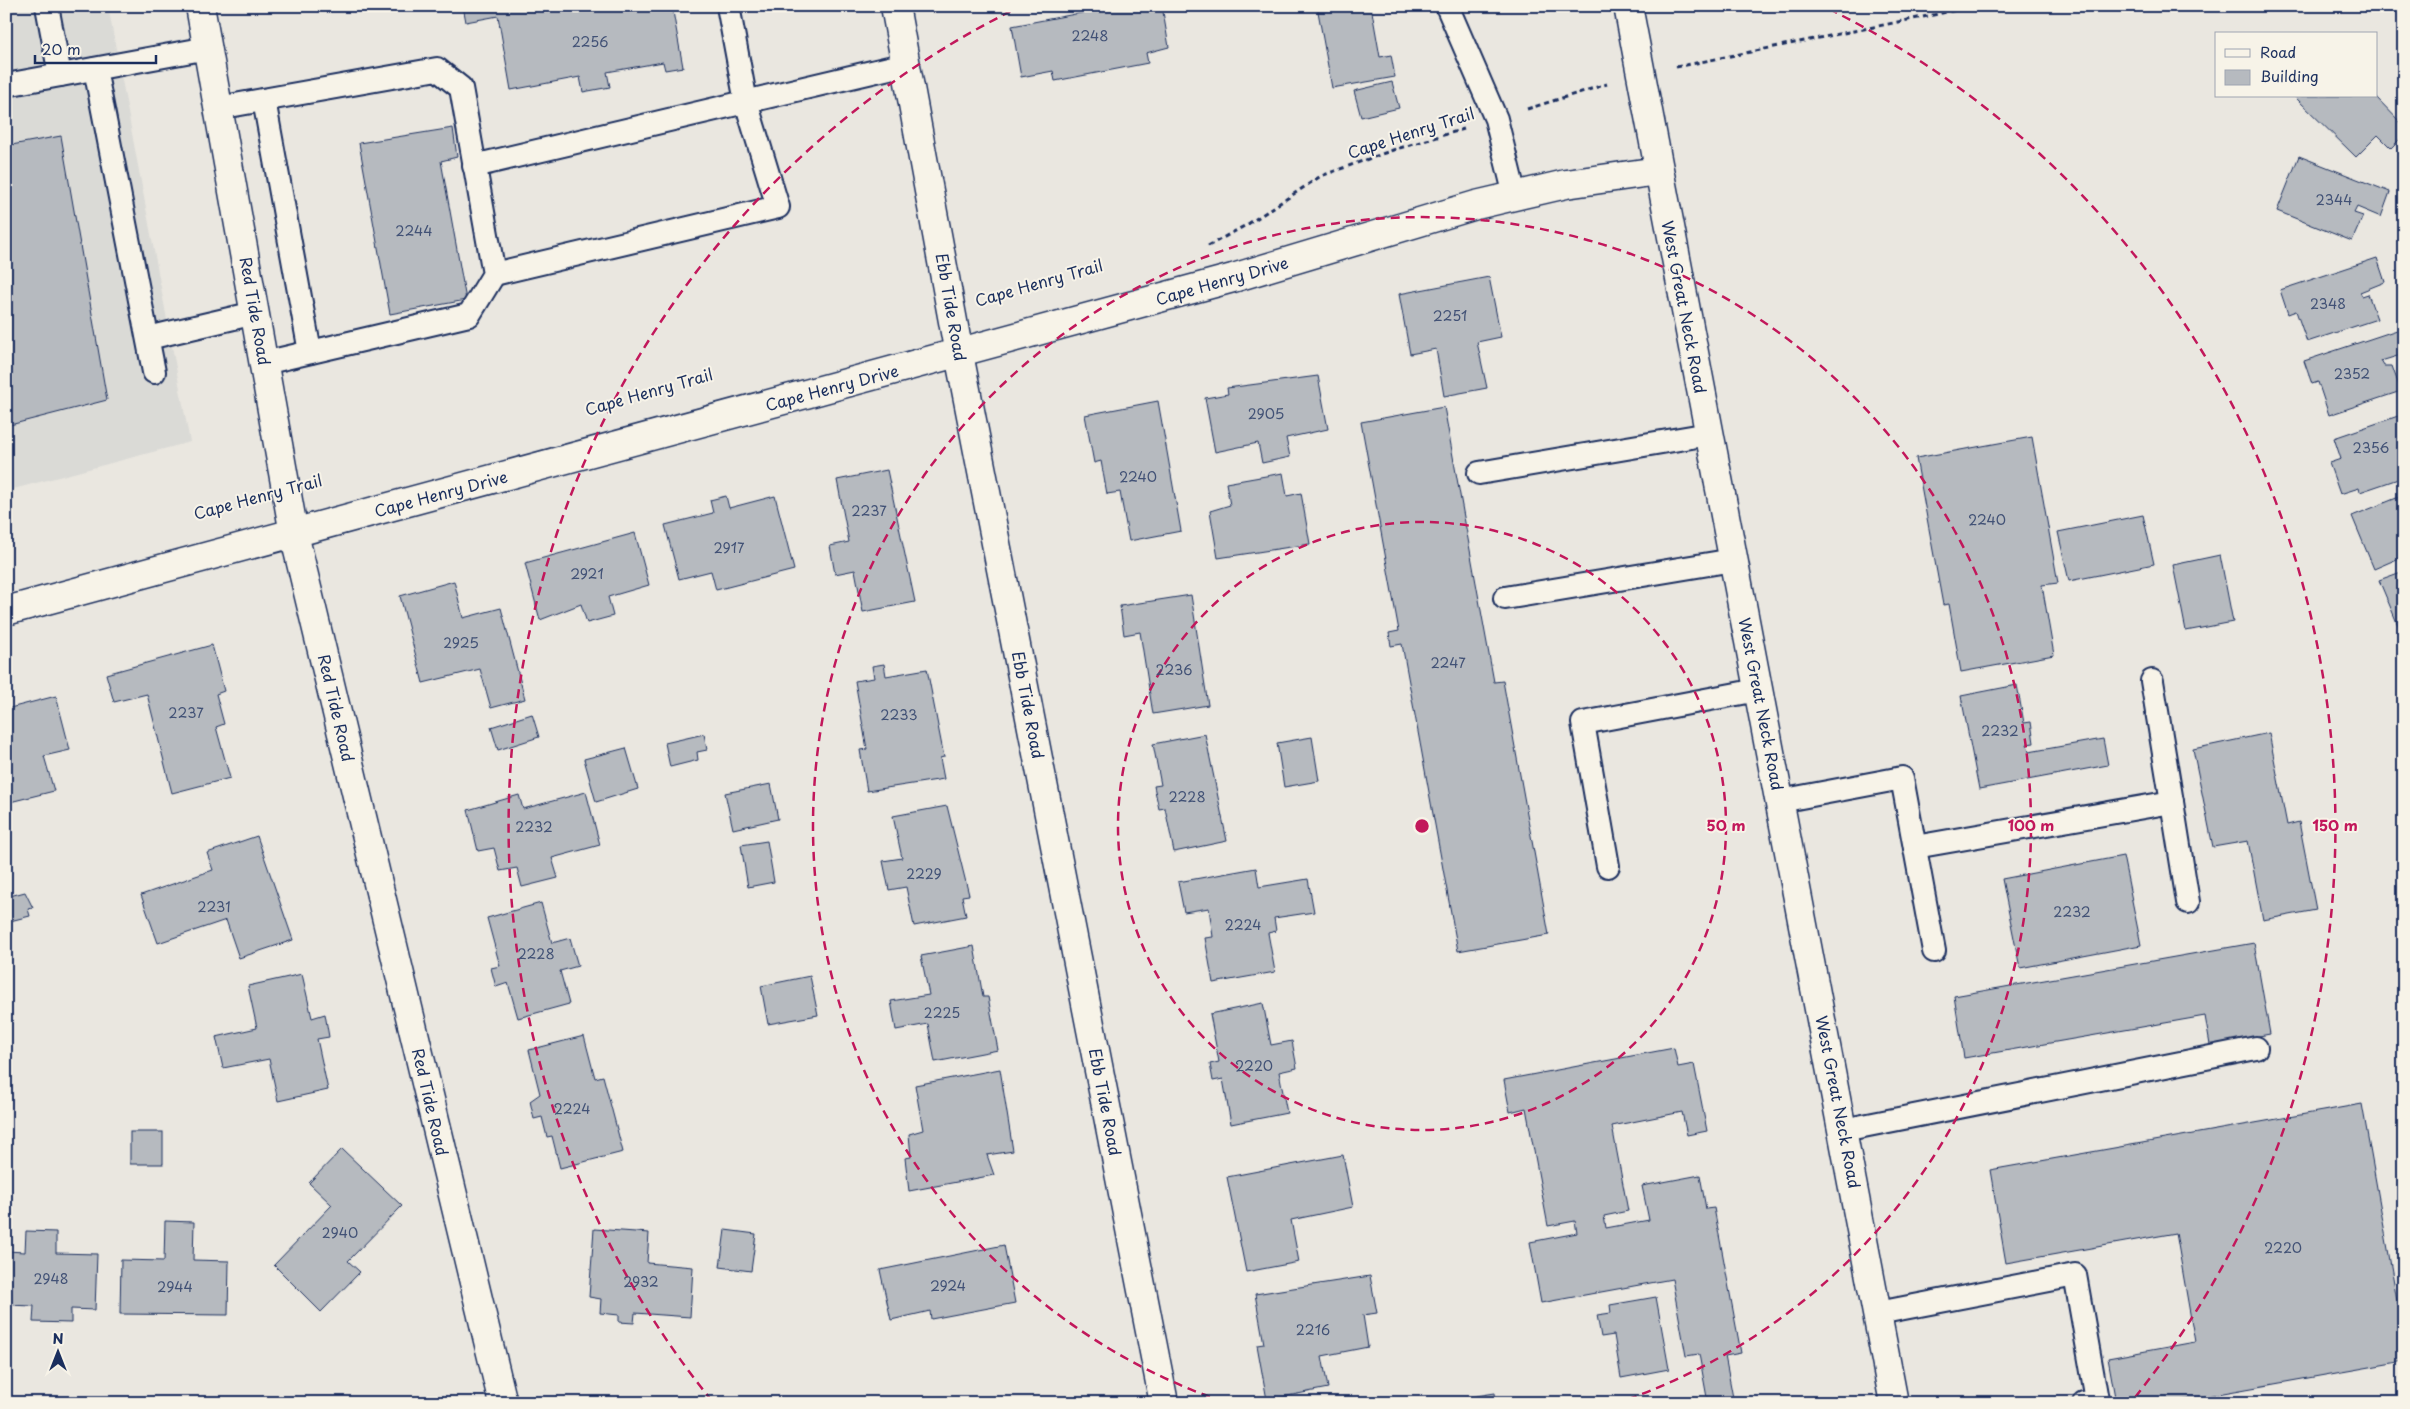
<svg xmlns="http://www.w3.org/2000/svg" width="2410" height="1409" viewBox="0 0 2410 1409" font-family="'Playpen Sans',sans-serif">
  <rect width="100%" height="100%" fill="#eae7e0"/>
  <filter id="ink" filterUnits="userSpaceOnUse"><feTurbulence type="fractalNoise" baseFrequency=".02" numOctaves="2"/><feDisplacementMap in="SourceGraphic" scale="10" xChannelSelector="R" yChannelSelector="G"/><feConvolveMatrix kernelMatrix="1 2 1 2 8 2 1 2 1" color-interpolation-filters="sRGB"/></filter>
  <g filter="url(#ink)">
    <path fill="#dadad6" d="M6,6H108L190,442L6,491Z"/>
    <g fill="#b6babf" stroke="#1b2f5e">
      <path d="M463,6H672L683,67L665,70L663,62L607,72L610,87L583,92L580,77L511,90L498,16L466,22Z"/>
      <path d="M1102,6H1162L1169,47L1146,53L1148,63L1055,81L1053,71L1021,77L1012,26L1102,9Z"/>
      <path d="M1317,6H1371L1380,57L1391,55L1395,77L1332,88Z"/>
      <path d="M1392,82L1399,108L1361,117L1354,91Z"/>
      <path d="M2294,96H2375L2404,126V135L2391,148L2378,135L2356,157Z"/>
      <path d="M453,128L457,157L441,161L466,300L390,314L359,143Z"/>
      <path d="M61,136L107,400L6,426V146Z"/>
      <path d="M2299,156L2390,192L2381,217L2357,207L2354,213L2363,216L2352,241L2277,211Z"/>
      <path d="M2377,258L2385,282L2360,292L2362,296L2368,294L2377,319L2307,342L2296,311L2288,314L2280,290Z"/>
      <path d="M1489,277L1501,337L1477,342L1487,388L1444,396L1436,349L1410,354L1399,294Z"/>
      <path d="M2400,329L2404,341V354L2381,361L2384,366H2392L2401,391L2329,415L2318,382L2312,384L2304,361Z"/>
      <path d="M1318,376L1328,429L1286,438L1290,457L1262,463L1258,443L1215,452L1205,398L1228,394L1227,388Z"/>
      <path d="M1158,401L1181,531L1129,541L1120,492L1107,494L1101,461L1094,463L1085,415Z"/>
      <path d="M1444,407L1494,682L1503,681L1549,935L1458,951L1402,644L1391,646L1389,633L1399,631L1361,422Z"/>
      <path d="M2404,414V477L2360,492L2359,488L2340,494L2329,463L2341,459L2334,438Z"/>
      <path d="M2032,437L2058,583L2042,585L2054,655L1961,672L1949,604L1943,605L1916,458Z"/>
      <path d="M887,470L915,602L863,612L855,570L835,574L830,546L849,542L837,480Z"/>
      <path d="M1283,473L1287,496L1301,493L1310,544L1218,558L1210,511L1230,505L1226,483Z"/>
      <path d="M2404,495V556L2374,569L2352,516Z"/>
      <path d="M726,496L729,508L775,496L794,570L716,590L711,571L679,579L665,525L713,513L710,500Z"/>
      <path d="M2143,515L2154,564L2069,581L2058,532Z"/>
      <path d="M635,533L649,585L608,597L613,616L587,623L581,604L540,620L525,563Z"/>
      <path d="M2220,555L2233,622L2186,631L2173,565Z"/>
      <path d="M2404,571V637H2403L2379,580Z"/>
      <path d="M454,581L463,618L501,608L525,699L491,708L480,669L423,683L400,596Z"/>
      <path d="M1191,595L1208,705L1153,714L1140,632L1124,635L1120,606Z"/>
      <path d="M212,645L224,691L216,694L224,724L216,727L230,778L172,793L147,694L114,702L106,674Z"/>
      <path d="M884,664L886,676L927,669L944,757L940,758L944,779L867,791L860,750L867,749L855,681L874,678L872,666Z"/>
      <path d="M2017,685L2024,723L2031,722L2034,743L2027,744L2029,752L2103,739L2108,765L1979,789L1961,696Z"/>
      <path d="M56,696L70,750L44,756L54,791L6,803V709Z"/>
      <path d="M532,714L539,737L498,750L491,727Z"/>
      <path d="M2269,733L2287,825L2299,822L2316,910L2263,920L2248,841L2213,847L2193,749Z"/>
      <path d="M704,734L707,750L697,752L698,760L670,767L665,743Z"/>
      <path d="M1205,734L1227,841L1174,852L1165,808L1159,809L1154,786L1161,785L1153,744Z"/>
      <path d="M1312,737L1319,781L1284,787L1277,743Z"/>
      <path d="M626,748L638,789L596,802L584,759Z"/>
      <path d="M771,784L778,819L733,829L725,793Z"/>
      <path d="M586,792L600,845L552,858L558,878L522,887L517,868L500,871L494,848L478,851L468,810L519,795L523,809Z"/>
      <path d="M947,806L969,895L962,896L966,916L914,926L906,887L889,890L883,861L902,858L893,816Z"/>
      <path d="M257,836L293,940L239,958L226,920L158,943L141,895L213,870L207,853Z"/>
      <path d="M767,841L774,882L748,887L741,845Z"/>
      <path d="M2123,856L2141,945L2020,968L2002,879Z"/>
      <path d="M1256,868L1259,887L1308,879L1314,912L1274,918L1276,931L1268,933L1275,972L1213,983L1205,938L1213,937L1209,908L1184,912L1178,882Z"/>
      <path d="M25,892L33,908L28,909L30,916L6,922V897Z"/>
      <path d="M541,903L552,943L570,938L578,966L560,971L569,1004L518,1018L508,983L496,987L491,968L500,966L487,918Z"/>
      <path d="M2254,943L2270,1034L2210,1045L2205,1016L1964,1058L1954,996Z"/>
      <path d="M974,946L983,997H988L998,1050L935,1062L928,1024L896,1030L891,1001L929,995L921,956Z"/>
      <path d="M302,974L312,1018L325,1014L329,1037L317,1039L328,1090L278,1101L269,1059L223,1068L216,1037L257,1028L248,986Z"/>
      <path d="M810,976L818,1015L768,1024L761,986Z"/>
      <path d="M1263,1003L1271,1045L1292,1041L1297,1068L1279,1072L1287,1113L1231,1124L1223,1079L1213,1081L1210,1064L1219,1062L1210,1014Z"/>
      <path d="M584,1036L595,1078L603,1076L623,1152L560,1168L552,1136L547,1137L542,1117L534,1119L530,1101L540,1094L529,1050Z"/>
      <path d="M1674,1048L1678,1067L1694,1064L1707,1131L1687,1135L1682,1112L1612,1126L1628,1211L1604,1216L1606,1228L1649,1220L1642,1186L1700,1175L1706,1209L1714,1208L1741,1353L1725,1356L1734,1403H1708L1699,1354L1686,1356L1672,1279L1541,1303L1530,1242L1577,1233L1575,1221L1548,1226L1526,1108L1510,1112L1504,1080Z"/>
      <path d="M1000,1069L1013,1151L987,1155L994,1175L909,1191L905,1158L911,1157L909,1134L923,1130L915,1085Z"/>
      <path d="M2362,1104L2404,1339V1361L2167,1403H2116L2108,1358L2195,1342L2176,1233L2006,1263L1990,1170Z"/>
      <rect x="130" y="1132" width="33" height="32"/>
      <path d="M342,1149L402,1206L348,1261L360,1272L321,1312L274,1265L332,1205L309,1183Z"/>
      <path d="M1343,1155L1353,1207L1291,1220L1299,1262L1246,1272L1227,1177Z"/>
      <path d="M165,1221L194,1222L193,1260L229,1261L228,1315L120,1314L121,1260L164,1261Z"/>
      <path d="M594,1229L649,1233L647,1263L693,1267L690,1317L635,1313L634,1323L619,1322V1315L600,1313L601,1299L589,1297Z"/>
      <path d="M725,1230L756,1234L751,1271L720,1267Z"/>
      <path d="M26,1231L56,1232V1253L97,1254L95,1310L71,1309V1323L33,1322L34,1306L6,1305V1251L25,1252Z"/>
      <path d="M1004,1245L1015,1303L931,1319L930,1311L891,1320L880,1270Z"/>
      <path d="M1370,1276L1377,1313L1363,1315L1368,1347L1322,1356L1328,1388L1267,1400L1257,1345L1264,1344L1255,1294Z"/>
      <path d="M1656,1297L1669,1369L1621,1378L1614,1335L1601,1337L1597,1315L1611,1313L1610,1305Z"/>
      <path d="M1495,1393L1496,1403H1457V1399Z"/>
    </g>
    <g fill="none" stroke-linecap="round" stroke-linejoin="round">
      <g stroke="#1b2f5e" stroke-width="26">
        <g id="service">
          <path d="M47,6L60,75"/>
          <path d="M1447,6L1496,119L1515,196"/>
          <path d="M95,69L154,372"/>
          <path d="M6,85L208,48"/>
          <path d="M264,100L310,352"/>
          <path d="M218,108L437,69L461,88L494,274L469,315L264,363"/>
          <path d="M474,166L906,64"/>
          <path d="M494,274L778,207L746,102L728,6"/>
          <path d="M148,338L255,313"/>
          <path d="M1479,473L1709,434"/>
          <path d="M1505,598L1733,560"/>
          <path d="M2152,681L2172,802"/>
          <path d="M1780,801L1902,778L1934,951"/>
          <path d="M1915,847L2172,802L2188,902"/>
          <path d="M1608,866L1583,723L1758,690"/>
          <path d="M1843,1130L2256,1048"/>
          <path d="M1878,1313L2075,1275L2097,1400L2084,1403"/>
        </g>
      </g>
      <g stroke="#1b2f5e" stroke-width="31">
        <g id="minor">
          <path d="M200,6L294,534L503,1403"/>
          <path d="M895,6L959,354L1164,1403"/>
          <path d="M6,611L1233,278L1476,205L1566,184L1658,171"/>
        </g>
      </g>
      <g stroke="#1b2f5e" stroke-width="31">
        <path id="tertiary" d="M1628,6L1894,1403"/>
      </g>
      <g stroke="#1b2f5e" stroke-width="3" stroke-dasharray="5 4" stroke-linecap="butt">
        <path d="M1676,67L1977,6"/>
        <path d="M1527,109L1607,84"/>
        <path d="M1208,246L1248,224L1321,176L1393,150L1464,129"/>
      </g>
      <use href="#service" stroke="#f7f3e8" stroke-width="22"/>
      <use href="#minor" stroke="#f7f3e8" stroke-width="28"/>
      <use href="#tertiary" stroke="#f7f3e8" stroke-width="28"/>
    </g>
  </g>
  <g fill="none" stroke="#c2185b" stroke-width="2.5" stroke-dasharray="9 6">
    <circle cx="1422" cy="826" r="304"/>
    <path d="M1224 1402A609 609 0 1 1 1620 1402"/>
    <path d="M712 1401A913 913 0 0 1 1015 9M1829 9A913 913 0 0 1 2132 1401"/>
  </g>
  <g text-anchor="middle" stroke-width="4" stroke-linejoin="round" paint-order="stroke">
    <g font-size="14" fill="#425276">
      <text x="1090" y="41">2248</text>
      <text x="590" y="47">2256</text>
      <text x="2334" y="205">2344</text>
      <text x="414" y="236">2244</text>
      <text x="2328" y="309">2348</text>
      <text x="1450" y="321">2251</text>
      <text x="2352" y="379">2352</text>
      <text x="1266" y="419">2905</text>
      <text x="2371" y="453">2356</text>
      <text x="1138" y="482">2240</text>
      <text x="869" y="516">2237</text>
      <text x="1987" y="525">2240</text>
      <text x="729" y="553">2917</text>
      <text x="587" y="579">2921</text>
      <text x="461" y="648">2925</text>
      <text x="1448" y="668">2247</text>
      <text x="1174" y="675">2236</text>
      <text x="186" y="718">2237</text>
      <text x="899" y="720">2233</text>
      <text x="2000" y="736">2232</text>
      <text x="1187" y="802">2228</text>
      <text x="534" y="832">2232</text>
      <text x="924" y="879">2229</text>
      <text x="214" y="912">2231</text>
      <text x="2072" y="917">2232</text>
      <text x="1243" y="930">2224</text>
      <text x="536" y="959">2228</text>
      <text x="942" y="1018">2225</text>
      <text x="1254" y="1071">2220</text>
      <text x="572" y="1114">2224</text>
      <text x="340" y="1238">2940</text>
      <text x="2283" y="1253">2220</text>
      <text x="51" y="1284">2948</text>
      <text x="641" y="1287">2932</text>
      <text x="948" y="1291">2924</text>
      <text x="175" y="1292">2944</text>
      <text x="1313" y="1335">2216</text>
    </g>
    <g font-size="16" fill="#1b2f5e" stroke="#f7f3e8">
      <text transform="translate(1411 133) rotate(-18)" y="6">Cape Henry Trail</text>
      <text transform="translate(1222 281) rotate(-16)" y="6">Cape Henry Drive</text>
      <text transform="translate(1039 283) rotate(-16)" y="6">Cape Henry Trail</text>
      <text transform="translate(951 307) rotate(80)" y="6">Ebb Tide Road</text>
      <text transform="translate(1684 307) rotate(79)" y="6">West Great Neck Road</text>
      <text transform="translate(255 311) rotate(80)" y="6">Red Tide Road</text>
      <text transform="translate(832 388) rotate(-15)" y="6">Cape Henry Drive</text>
      <text transform="translate(649 392) rotate(-16)" y="6">Cape Henry Trail</text>
      <text transform="translate(441 494) rotate(-15)" y="6">Cape Henry Drive</text>
      <text transform="translate(258 497) rotate(-15)" y="6">Cape Henry Trail</text>
      <text transform="translate(1761 704) rotate(79)" y="6">West Great Neck Road</text>
      <text transform="translate(1028 705) rotate(79)" y="6">Ebb Tide Road</text>
      <text transform="translate(336 708) rotate(77)" y="6">Red Tide Road</text>
      <text transform="translate(430 1102) rotate(77)" y="6">Red Tide Road</text>
      <text transform="translate(1105 1102) rotate(79)" y="6">Ebb Tide Road</text>
      <text transform="translate(1838 1102) rotate(79)" y="6">West Great Neck Road</text>
    </g>
  </g>
  <circle cx="1422" cy="826" r="8" fill="#c2185b" stroke="#f7f3e8" stroke-width="2.5"/>
  <g font-size="15" text-anchor="middle" font-weight="bold" fill="#c2185b" stroke="#f7f3e8" stroke-width="4" stroke-linejoin="round" paint-order="stroke">
    <text x="1726" y="831">50 m</text>
    <text x="2031" y="831">100 m</text>
    <text x="2335" y="831">150 m</text>
  </g>
  <rect width="2410" height="1409" fill="none" stroke="#f7f3e8" stroke-width="25"/>
  <rect x="12" y="12" width="2385" height="1384" fill="none" stroke="#1b2f5e" stroke-width="2" filter="url(#ink)"/>
  <rect x="2215" y="32" width="162" height="65" fill="#f7f3e8" stroke="#9fa5b1"/>
  <rect x="2225" y="49" width="25" height="8" fill="#f7f3e8" stroke="#9fa5b1"/>
  <text x="2260" y="58" font-size="15" fill="#1b2f5e">Road</text>
  <rect x="2225" y="70" width="25" height="15" fill="#b6babf" stroke="#9fa5b1"/>
  <text x="2260" y="82" font-size="15" fill="#1b2f5e">Building</text>
  <g transform="translate(58 1352)" stroke="#f7f3e8" stroke-width="4" paint-order="stroke">
  <path d="M0-4L9 19L0 12L-9 19Z" fill="#1b2f5e"/>
  <text y="-8" font-size="14" font-weight="bold" text-anchor="middle" fill="#1b2f5e">N</text>
  </g>
  <path d="M35 55v8h121v-8" fill="none" stroke="#1b2f5e" stroke-width="2.5"/>
  <text x="42" y="55" font-size="15" fill="#1b2f5e" stroke="#f7f3e8" stroke-width="4" paint-order="stroke">20 m</text>
</svg>
